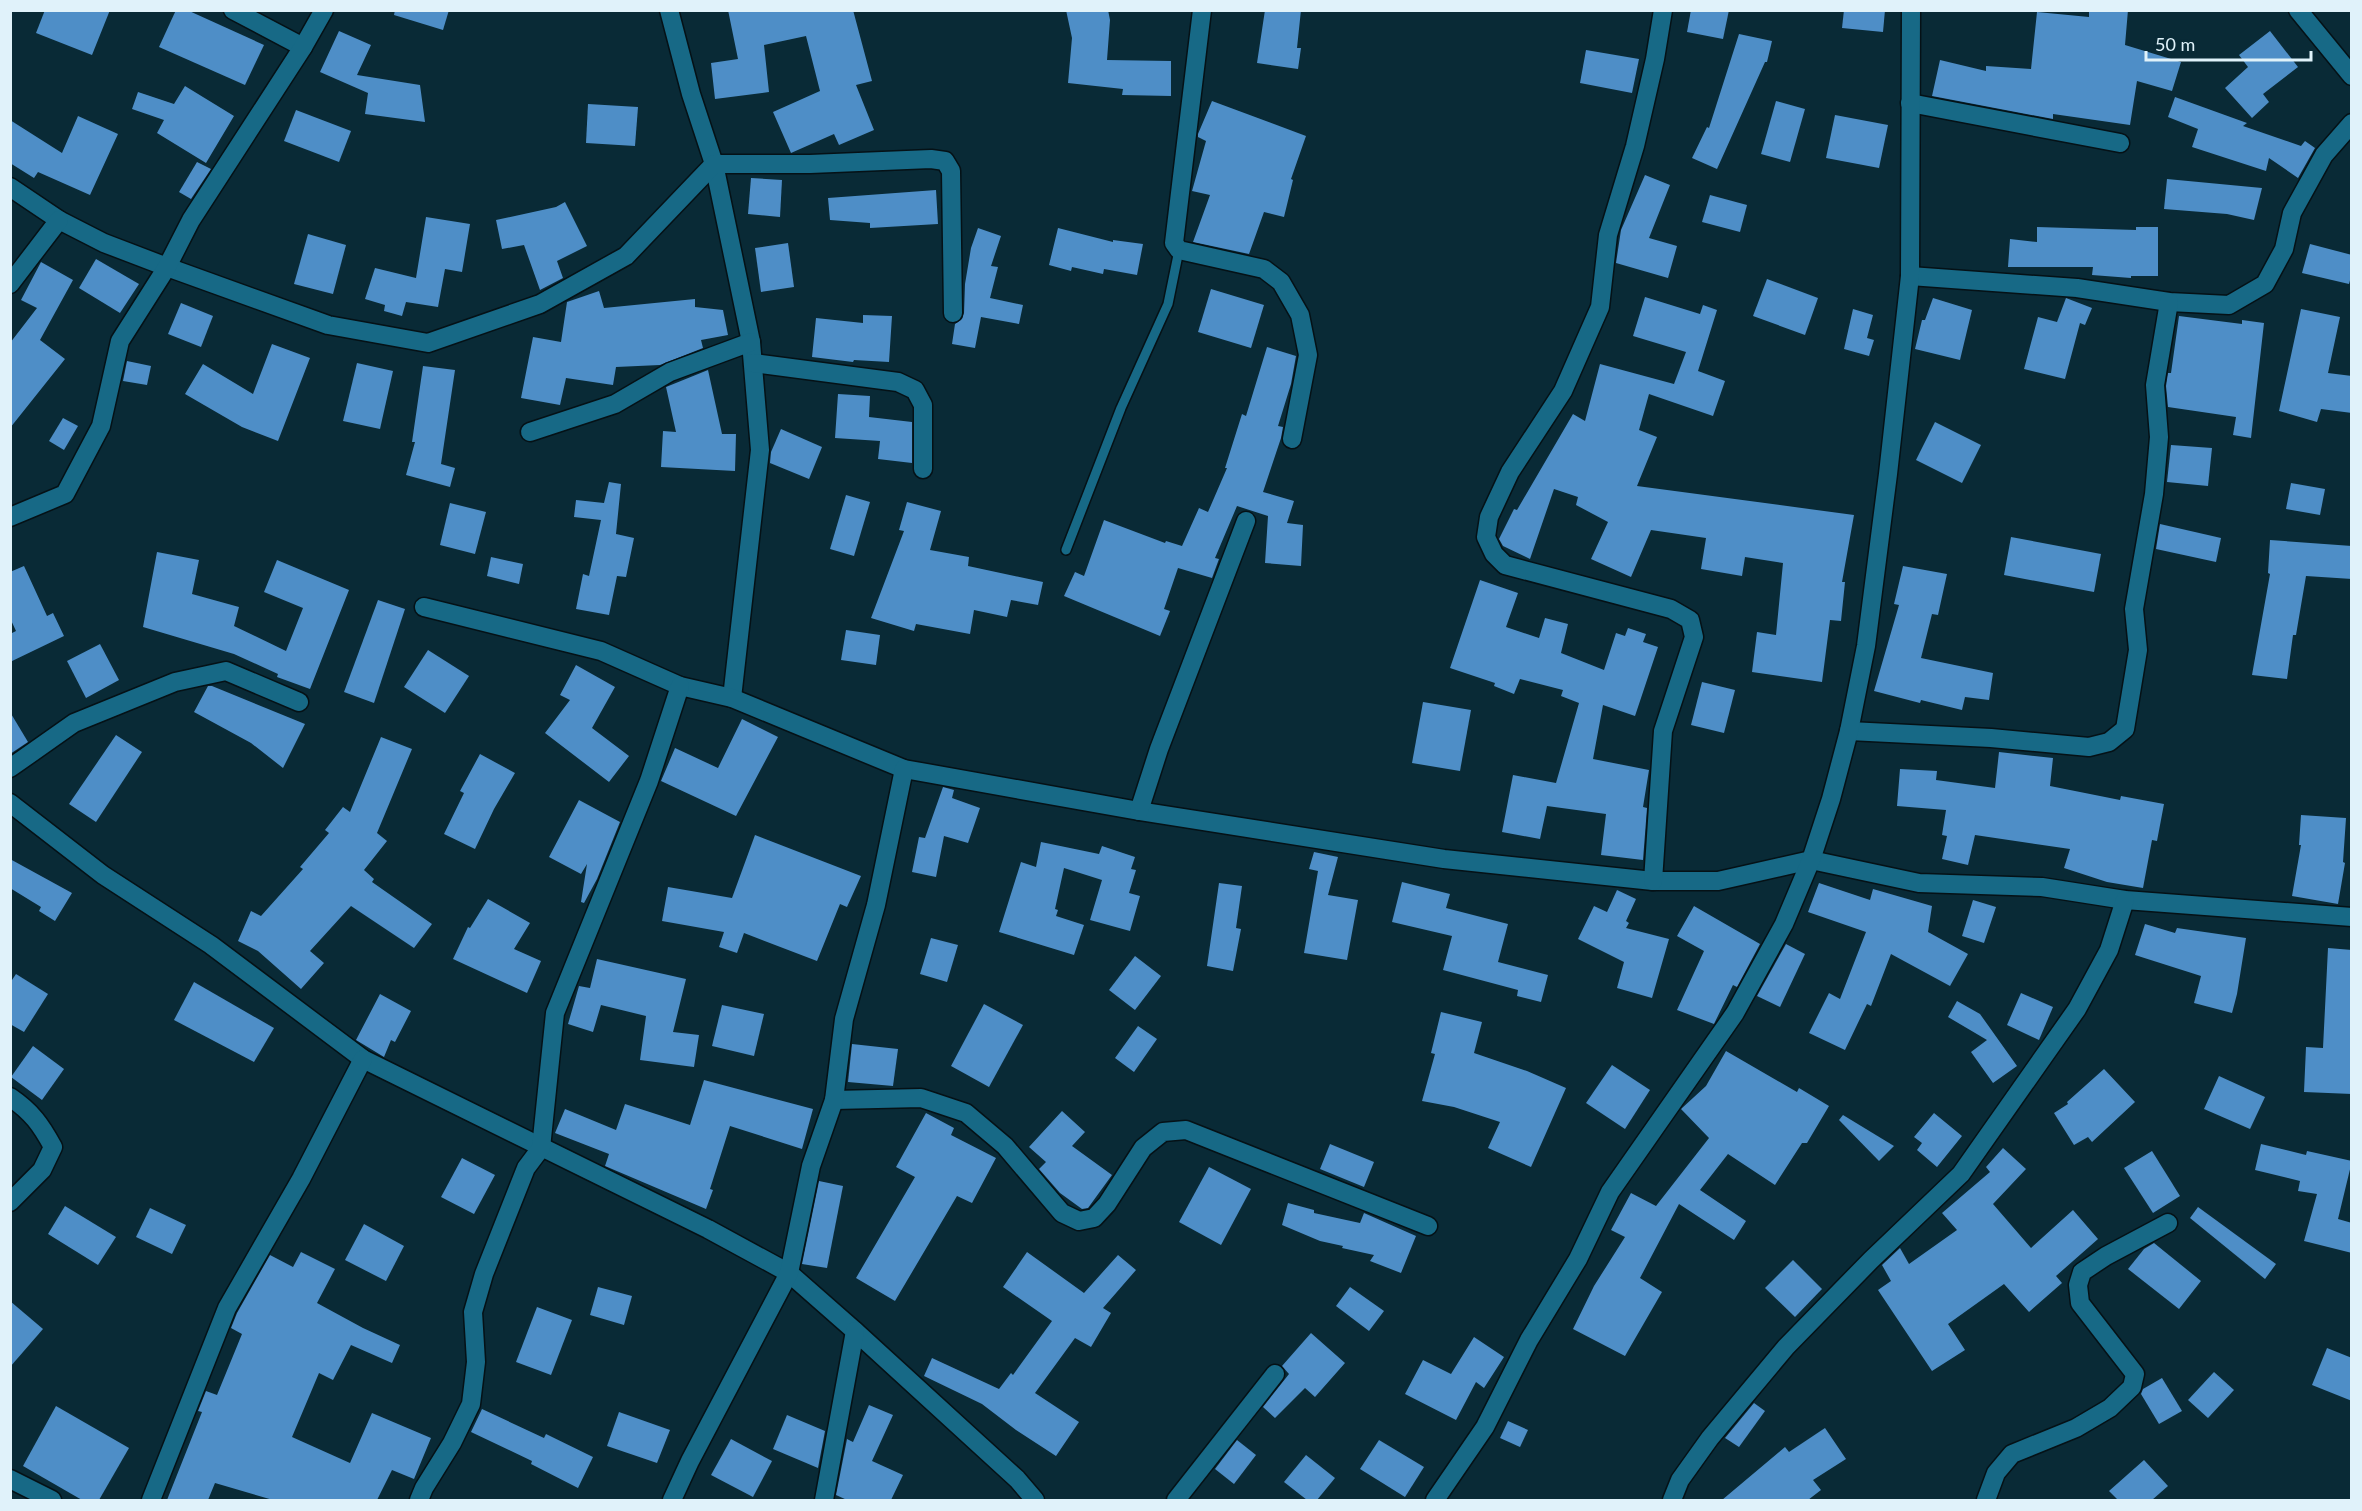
<svg xmlns="http://www.w3.org/2000/svg" width="2362" height="1511" viewBox="0 0 2362 1511" font-family="Lato,sans-serif">
  <rect width="100%" height="100%" fill="#092a36"/>
  <g fill="#4e8ec7">
    <path d="M45,10H110L92,55L36,33Z"/>
    <path d="M176,10H187L264,45L245,85L159,47Z"/>
    <path d="M395,10H449L443,30L394,15Z"/>
    <path d="M728,10H853L872,81L856,85L874,130L839,145L834,134L791,153L773,112L820,91L806,36L764,45L769,92L715,99L711,63L738,59Z"/>
    <path d="M1066,10H1108L1110,20L1107,60L1171,61V96L1122,95L1123,89L1068,83L1072,38Z"/>
    <path d="M1265,10H1301L1297,48H1301L1298,69L1257,63Z"/>
    <path d="M1691,10H1729L1723,39L1687,32Z"/>
    <path d="M1844,10H1885L1883,32L1842,28Z"/>
    <path d="M2089,10H2128L2125,45L2181,62L2172,91L2137,81L2130,125L2053,114V119L1932,96L1940,60L1986,71V66L2031,69L2037,12L2089,17Z"/>
    <path d="M339,31L371,45L357,75L420,85L425,122L365,114L368,93L320,72Z"/>
    <path d="M2270,31L2298,67L2263,94L2269,102L2252,118L2225,88L2248,67L2239,55Z"/>
    <path d="M1739,34L1772,41L1767,62H1765L1717,169L1692,158L1707,127L1709,128Z"/>
    <path d="M1586,50L1639,59L1632,93L1580,83Z"/>
    <path d="M185,86L234,116L206,163L157,133L164,120L132,109L138,92L174,104Z"/>
    <path d="M2175,97L2247,123L2243,126L2301,146L2305,141L2315,148L2298,178L2269,158L2266,171L2192,147L2198,129L2168,117Z"/>
    <path d="M1212,101L1306,136L1291,179L1293,180L1284,217L1264,212L1249,254L1193,242L1210,195L1192,191L1206,141L1198,137V134Z"/>
    <path d="M1776,101L1805,109L1790,162L1761,154Z"/>
    <path d="M588,104L638,107L635,146L586,143Z"/>
    <path d="M296,110L351,131L339,162L284,141Z"/>
    <path d="M1835,115L1888,125L1879,168L1826,158Z"/>
    <path d="M78,116L118,134L90,195L38,172L34,178L10,163V120L62,153Z"/>
    <path d="M197,162L211,169L191,199L179,192Z"/>
    <path d="M1645,175L1670,185L1649,238L1677,246L1668,278L1616,263L1621,230Z"/>
    <path d="M751,178L782,180L780,217L748,214Z"/>
    <path d="M2167,179L2262,188L2254,220L2227,214L2164,209Z"/>
    <path d="M936,190L938,224L870,228V223L830,220L828,198Z"/>
    <path d="M1710,195L1747,205L1740,232L1702,222Z"/>
    <path d="M565,202L587,246L557,261L563,278L540,290L524,245L502,249L496,220L556,207Z"/>
    <path d="M426,217L470,224L462,272L445,269L438,307L406,302L402,316L384,311L385,305L365,299L375,268L416,278Z"/>
    <path d="M2037,227L2136,230V227H2158V276H2131V278L2092,275L2093,267H2008L2010,239L2037,242Z"/>
    <path d="M978,228L1001,236L991,266L998,267L990,298L1023,305L1019,324L981,317L975,348L952,344L955,324L962,319L964,313L965,284L971,248Z"/>
    <path d="M1058,228L1113,242V240L1143,244L1137,275L1104,269L1103,274L1072,267L1071,271L1049,265Z"/>
    <path d="M308,234L346,245L333,294L294,284Z"/>
    <path d="M788,243L794,287L761,292L755,248Z"/>
    <path d="M2310,244L2352,255V273L2349,284L2302,273Z"/>
    <path d="M96,259L139,284L120,313L79,288Z"/>
    <path d="M41,262L73,280L40,340L65,359L10,428V343L37,308L21,300Z"/>
    <path d="M1767,279L1818,298L1805,335L1753,316Z"/>
    <path d="M1211,289L1264,305L1251,348L1198,332Z"/>
    <path d="M599,291L604,308L695,299V307L723,310L728,335L701,340L703,348L660,365L616,367L613,385L566,378L560,405L521,398L533,337L561,342L567,302Z"/>
    <path d="M1645,297L1700,314L1703,305L1717,310L1698,371L1725,381L1713,416L1649,394L1639,430L1657,437L1637,486L1854,515L1842,582H1845L1841,621L1830,620L1822,682L1752,672L1757,632L1776,635L1783,563L1745,557L1742,576L1701,569L1706,538L1651,530L1631,577L1591,559L1608,522L1576,505L1578,497L1554,489L1530,559L1503,546L1499,539L1514,509L1517,510L1573,414L1585,421L1600,364L1674,384L1686,352L1633,336Z"/>
    <path d="M1933,298L1972,310L1960,360L1915,349L1922,320H1925Z"/>
    <path d="M2066,298L2092,308L2085,325L2080,323L2065,379L2024,369L2038,317L2057,322Z"/>
    <path d="M181,303L213,316L201,347L168,334Z"/>
    <path d="M1853,309L1873,315L1867,338L1874,340L1869,356L1844,349Z"/>
    <path d="M2301,309L2340,317L2328,373L2352,376V413L2321,409L2317,422L2279,411Z"/>
    <path d="M863,315L892,316L889,362L854,360L853,362L812,357L816,318L863,323Z"/>
    <path d="M2179,316L2242,324V320L2264,323L2251,438L2233,435L2236,417L2168,407L2166,386L2168,373H2171Z"/>
    <path d="M272,344L310,358L278,441L242,427L185,394L203,364L253,394Z"/>
    <path d="M1267,347L1296,356L1291,384L1278,426L1283,427L1281,438L1263,492L1294,501L1287,523L1303,525L1301,566L1265,563L1268,516L1237,506L1215,558L1219,559L1212,578L1178,568L1164,609L1170,611L1160,636L1064,596L1075,572L1084,576L1104,520L1165,543L1166,541L1182,546L1199,508L1208,512L1227,468H1225L1242,414L1246,416Z"/>
    <path d="M127,361L151,366L147,385L123,381Z"/>
    <path d="M357,363L393,371L380,429L343,421Z"/>
    <path d="M423,366L455,370L441,464L455,468L450,487L406,475L415,442H412Z"/>
    <path d="M708,370L722,434H736L735,471L661,467L663,431L676,432L666,387Z"/>
    <path d="M838,394L870,396L869,417L912,422V463L878,459L880,441L835,438Z"/>
    <path d="M63,418L78,426L64,450L49,441Z"/>
    <path d="M1935,422L1981,445L1962,483L1916,460Z"/>
    <path d="M781,429L822,447L809,479L770,463L771,452Z"/>
    <path d="M2171,445L2212,448L2208,486L2167,482Z"/>
    <path d="M609,482L621,484L616,534L634,538L626,577L617,576L609,615L576,609L583,574L589,576L601,520L574,517L576,500L604,503Z"/>
    <path d="M2291,483L2325,489L2320,515L2286,509Z"/>
    <path d="M846,495L870,502L854,556L830,549Z"/>
    <path d="M907,502L941,511L930,550L969,557L968,566L1043,582L1038,605L1011,600L1007,617L974,610L970,634L916,624L914,631L871,618L904,531L899,530Z"/>
    <path d="M450,503L486,512L475,554L440,545Z"/>
    <path d="M2160,524L2221,538L2216,562L2156,549Z"/>
    <path d="M2011,537L2101,554L2094,592L2004,575Z"/>
    <path d="M2270,540L2352,546V579L2306,576L2296,635H2293L2287,679L2252,675L2270,574L2268,573Z"/>
    <path d="M157,552L199,560L192,594L239,607L234,626L286,651L303,608L264,592L277,560L349,590L310,689L277,677L278,674L234,654L143,627Z"/>
    <path d="M491,557L523,564L519,584L487,576Z"/>
    <path d="M24,566L47,616L53,613L64,636L10,662V634L16,631L10,618V572Z"/>
    <path d="M1903,566L1947,574L1938,615L1932,614L1921,658L1993,673L1989,700L1965,697L1962,710L1921,700L1920,703L1874,691L1899,605L1894,604Z"/>
    <path d="M1480,580L1518,593L1506,627L1539,638L1545,618L1568,624L1561,653L1604,670L1616,633L1625,636L1628,628L1646,634L1643,642L1658,647L1635,716L1603,705L1593,759L1649,770L1643,807L1647,808L1643,860L1601,855L1606,814L1547,806L1540,839L1502,832L1513,775L1556,783L1579,703L1561,696L1563,690L1520,679L1514,694L1494,686L1495,683L1450,668Z"/>
    <path d="M378,600L405,609L374,703L344,692Z"/>
    <path d="M846,630L880,635L876,665L841,660Z"/>
    <path d="M100,644L119,680L86,698L67,661Z"/>
    <path d="M428,650L469,676L445,713L404,687Z"/>
    <path d="M576,665L615,687L592,728L629,756L609,782L545,733L570,700L560,695Z"/>
    <path d="M1702,682L1735,690L1724,733L1691,725Z"/>
    <path d="M208,686H212L305,724L283,768L251,743L194,712Z"/>
    <path d="M1423,702L1471,710L1460,771L1412,763Z"/>
    <path d="M10,712L28,742L10,754Z"/>
    <path d="M742,719L778,737L736,816L661,781L675,748L718,768Z"/>
    <path d="M116,735L142,752L96,822L69,804Z"/>
    <path d="M381,737L412,749L377,833L387,841L364,870L374,879L372,882L432,924L414,948L351,906L310,951L324,963L301,989L258,951L238,941L251,911L261,916L303,869L300,867L329,833L325,830L343,807L350,812Z"/>
    <path d="M1999,752L2053,758L2050,786L2120,800L2121,796L2164,804L2157,841L2152,840L2143,888L2107,882L2064,868L2070,849L1975,835L1968,865L1942,859L1947,836L1942,835L1946,810L1897,806L1900,769L1937,771L1936,780L1995,788Z"/>
    <path d="M480,754L515,773L494,809L475,849L444,834L464,793L460,791Z"/>
    <path d="M943,787L954,790L952,798L980,808L968,843L944,836L936,877L912,872L919,837L925,838Z"/>
    <path d="M579,800L620,822L597,879L584,903L581,902L587,864L581,874L549,857Z"/>
    <path d="M2301,815L2346,818L2343,862L2345,863L2338,904L2292,896L2301,845H2299Z"/>
    <path d="M755,835L861,876L847,907L840,904L817,961L744,933L737,953L719,947L724,932L662,921L668,887L732,898Z"/>
    <path d="M1041,842L1099,854L1102,846L1135,857L1131,869L1136,870L1129,893L1140,896L1130,931L1090,920L1102,880L1064,868L1055,909L1058,910L1056,916L1084,925L1074,955L999,932L1021,862L1036,867Z"/>
    <path d="M1314,852L1338,857L1328,895L1358,900L1347,960L1304,953L1318,871L1309,869Z"/>
    <path d="M10,859L72,893L55,921L39,911L41,907L10,888Z"/>
    <path d="M1402,882L1450,894L1446,908L1508,924L1498,962L1548,975L1541,1002L1517,996L1518,990L1443,970L1452,936L1392,922Z"/>
    <path d="M1219,883L1242,886L1236,928L1241,929L1233,971L1207,966Z"/>
    <path d="M1819,883L1870,900L1873,889L1932,906L1928,932L1968,954L1950,986L1891,954L1871,1006L1867,1004L1845,1050L1809,1033L1829,993L1840,999L1866,932L1808,912Z"/>
    <path d="M1617,890L1636,899L1626,921L1629,923L1626,928L1669,939L1652,998L1617,988L1624,962L1578,939L1594,906L1607,912Z"/>
    <path d="M488,899L530,923L514,949L541,961L527,993L453,959L468,927L470,928Z"/>
    <path d="M1973,900L1996,907L1984,943L1962,936Z"/>
    <path d="M1694,906L1760,944L1737,987L1733,985L1714,1024L1677,1010L1704,951L1677,936Z"/>
    <path d="M2145,924L2175,933L2177,928L2246,938L2237,994L2232,1013L2194,1003L2201,976L2135,955Z"/>
    <path d="M931,938L958,945L947,982L920,974Z"/>
    <path d="M1786,944L1805,954L1780,1007L1757,996Z"/>
    <path d="M2328,948L2352,950V1094L2304,1092L2306,1047L2323,1048Z"/>
    <path d="M1135,956L1161,976L1135,1010L1109,990Z"/>
    <path d="M597,959L686,979L673,1032L699,1035L694,1067L640,1060L646,1016L601,1005L593,1032L568,1024L579,986L590,988Z"/>
    <path d="M16,974L48,994L24,1032L10,1024V983Z"/>
    <path d="M194,982L274,1028L254,1062L174,1020Z"/>
    <path d="M2021,993L2053,1007L2039,1040L2007,1025Z"/>
    <path d="M380,994L411,1011L395,1042L391,1040L384,1057L356,1040Z"/>
    <path d="M1957,1001L1980,1014L2017,1066L1993,1083L1971,1052L1987,1040L1948,1017Z"/>
    <path d="M984,1004L1023,1025L989,1087L951,1066Z"/>
    <path d="M722,1005L764,1014L754,1056L712,1046Z"/>
    <path d="M1441,1012L1482,1022L1474,1053L1527,1071L1566,1088L1531,1167L1488,1148L1500,1122L1454,1107L1422,1101L1435,1054L1431,1053Z"/>
    <path d="M1138,1026L1157,1039L1134,1072L1115,1058Z"/>
    <path d="M852,1044L898,1049L893,1086L848,1082Z"/>
    <path d="M33,1046L64,1069L42,1100L11,1077Z"/>
    <path d="M1726,1051L1797,1092L1799,1088L1829,1106L1807,1143H1802L1775,1185L1728,1154L1700,1190L1746,1221L1734,1240L1679,1204L1640,1278L1662,1292L1625,1356L1573,1329L1594,1286L1625,1237L1611,1230L1631,1193L1656,1206L1709,1138L1681,1109L1706,1086Z"/>
    <path d="M1612,1065L1650,1090L1625,1129L1586,1103Z"/>
    <path d="M2104,1069L2135,1102L2092,1142L2088,1137L2074,1145L2054,1113L2068,1104L2067,1102Z"/>
    <path d="M2219,1076L2265,1097L2250,1129L2204,1109Z"/>
    <path d="M704,1080L813,1109L802,1149L730,1126L710,1189L713,1190L706,1209L605,1166L609,1154L555,1133L565,1109L616,1130L625,1104L690,1125Z"/>
    <path d="M1062,1111L1085,1132L1072,1146L1112,1175L1088,1208L1082,1209L1060,1193L1039,1169L1046,1162L1029,1147Z"/>
    <path d="M926,1113L954,1128L951,1135L996,1158L972,1203L957,1196L895,1301L856,1278L915,1177L896,1167Z"/>
    <path d="M1934,1113L1962,1136L1937,1167L1917,1150L1922,1143L1914,1137Z"/>
    <path d="M1843,1115L1894,1146L1879,1161L1839,1120Z"/>
    <path d="M1330,1144L1374,1162L1364,1187L1320,1169Z"/>
    <path d="M2261,1144L2306,1155L2307,1151L2352,1161L2338,1219L2352,1223V1253L2304,1241L2317,1194L2298,1191L2300,1181L2255,1170Z"/>
    <path d="M2003,1148L2026,1169L1993,1204L2031,1248L2073,1210L2098,1239L2056,1276L2062,1283L2029,1312L2004,1284L1948,1324L1965,1350L1932,1371L1878,1290L1891,1281L1882,1265L1900,1248L1909,1264L1957,1230L1942,1213L1990,1172L1986,1167Z"/>
    <path d="M2152,1151L2180,1196L2153,1213L2124,1168Z"/>
    <path d="M462,1158L495,1175L474,1214L441,1197Z"/>
    <path d="M1209,1167L1251,1189L1221,1245L1179,1222Z"/>
    <path d="M819,1181L843,1186L827,1268L802,1264Z"/>
    <path d="M1288,1203L1314,1210V1213L1360,1223L1364,1213L1416,1236L1401,1273L1370,1261L1374,1255L1342,1248L1343,1246L1320,1241L1282,1225Z"/>
    <path d="M65,1206L116,1237L98,1265L48,1234Z"/>
    <path d="M2198,1207L2276,1264L2265,1279L2190,1218Z"/>
    <path d="M150,1208L186,1225L172,1254L136,1237Z"/>
    <path d="M364,1224L404,1246L386,1281L345,1260Z"/>
    <path d="M2154,1243L2201,1281L2179,1309L2128,1269L2144,1249Z"/>
    <path d="M301,1252L335,1269L317,1303L363,1328L400,1345L392,1363L351,1345L333,1380L319,1373L292,1437L350,1463L372,1413L431,1438L414,1479L392,1470L377,1500H273L215,1483L208,1500H167L202,1412L198,1411L206,1391L217,1395L242,1334L231,1328L237,1313L270,1255L293,1267Z"/>
    <path d="M1027,1252L1084,1293L1118,1255L1136,1270L1103,1308L1111,1313L1091,1347L1075,1338L1035,1393L1079,1422L1056,1456L1016,1430L982,1404L924,1376L932,1358L999,1389L1011,1373L1013,1375L1052,1321L1003,1287Z"/>
    <path d="M1793,1260L1822,1289L1795,1317L1765,1288Z"/>
    <path d="M598,1287L632,1296L624,1325L590,1315Z"/>
    <path d="M1350,1287L1384,1311L1369,1331L1336,1306Z"/>
    <path d="M10,1301L43,1329L10,1367Z"/>
    <path d="M537,1307L572,1320L551,1375L516,1362Z"/>
    <path d="M1311,1333L1345,1363L1315,1397L1305,1388L1275,1418L1263,1407L1289,1374L1282,1366Z"/>
    <path d="M1474,1337L1504,1357L1484,1388L1476,1382L1456,1420L1405,1394L1423,1360L1451,1374Z"/>
    <path d="M2327,1348L2352,1358V1401L2312,1385Z"/>
    <path d="M2214,1372L2234,1390L2208,1418L2188,1400Z"/>
    <path d="M2162,1378L2182,1411L2159,1424L2141,1394L2143,1389Z"/>
    <path d="M1754,1403L1765,1411L1739,1447L1725,1438Z"/>
    <path d="M869,1405L893,1415L872,1461L903,1475L891,1500H847L836,1495L847,1439L853,1442Z"/>
    <path d="M56,1406L129,1448L99,1500H82L23,1466Z"/>
    <path d="M482,1409L544,1438L546,1434L593,1457L578,1488L531,1464L532,1461L471,1432Z"/>
    <path d="M619,1412L670,1430L657,1463L607,1446Z"/>
    <path d="M787,1415L825,1431L818,1468L773,1449Z"/>
    <path d="M1508,1421L1528,1430L1520,1447L1500,1438Z"/>
    <path d="M1825,1428L1846,1459L1813,1480L1821,1490L1808,1500H1722L1785,1447L1789,1452Z"/>
    <path d="M731,1439L772,1461L753,1497L711,1475Z"/>
    <path d="M1237,1440L1256,1455L1234,1484L1215,1469Z"/>
    <path d="M1379,1440L1424,1467L1405,1497L1360,1469Z"/>
    <path d="M1306,1455L1335,1478L1317,1500H1307L1284,1482Z"/>
    <path d="M2144,1460L2168,1486L2152,1500H2118L2109,1491Z"/>
  </g>
  <g fill="none" stroke-linecap="round" stroke-linejoin="round">
    <g stroke="#051116" stroke-width="12">
      <path id="service" d="M1066,550L1121,408L1168,304L1179,250"/>
    </g>
    <g stroke="#051116" stroke-width="21">
      <g id="minor">
        <path d="M233,10L303,47"/>
        <path d="M669,10L691,94L714,164L751,342L760,450L732,698"/>
        <path d="M1202,10L1174,243L1179,250L1264,269L1281,282L1300,315L1308,355L1292,439"/>
        <path d="M2298,10L2352,76"/>
        <path d="M1910,103L2120,143"/>
        <path d="M10,187L59,220L104,243L167,267L328,325L428,343L540,304L626,256L714,164H810L931,159L945,161L951,171L953,313"/>
        <path d="M1910,276L2077,288L2169,302L2229,305L2265,284L2284,249L2292,213L2324,155L2352,123"/>
        <path d="M10,284L59,220"/>
        <path d="M753,363L898,382L915,390L923,405V469"/>
        <path d="M530,432L615,404L670,372L751,342"/>
        <path d="M10,517L65,494L101,426L120,341L167,267L191,220L303,47L324,10"/>
        <path d="M424,607L601,651L680,686L732,698L904,769L1139,811L1444,859L1653,881H1718L1811,860L1919,883L2042,887L2125,900L2352,917"/>
        <path d="M1849,731L1991,738L2089,747L2109,742L2125,729L2138,650L2134,609L2154,494L2159,437L2155,385L2169,302"/>
        <path d="M10,768L74,723L175,682L226,671L299,702"/>
        <path d="M10,803L103,875L211,945L363,1059L708,1229L789,1273L855,1331L1017,1479L1035,1500"/>
        <path d="M1139,811L1159,749L1246,521"/>
        <path d="M1653,881L1663,731L1694,637L1690,620L1671,609L1505,565L1494,554L1486,537L1489,517L1510,472L1563,391L1600,307L1608,235L1635,146L1655,59L1663,10"/>
        <path d="M10,1097C32,1112 41,1125 53,1147L42,1170L10,1202"/>
        <path d="M834,1100L921,1098L966,1113L1005,1146L1062,1213L1079,1221L1094,1218L1107,1204L1143,1148L1163,1132L1186,1130L1428,1226"/>
        <path d="M10,1479L52,1500"/>
        <path d="M151,1500L227,1308L301,1179L363,1059"/>
        <path d="M419,1500L424,1488L452,1443L471,1404L476,1362L473,1312L484,1274L526,1168L541,1148L555,1013L649,781L680,686"/>
        <path d="M672,1500L690,1461L789,1273L811,1166L834,1100L844,1019L876,905L904,769"/>
        <path d="M824,1500L855,1331"/>
        <path d="M1176,1500L1275,1374"/>
        <path d="M1435,1500L1485,1427L1529,1340L1578,1259L1610,1192L1735,1013L1784,924L1811,860L1831,799L1849,731L1866,646L1888,474L1910,276L1911,10"/>
        <path d="M1672,1500L1680,1480L1710,1438L1786,1347L1871,1260L1961,1174L2077,1009L2109,950L2125,900"/>
        <path d="M1986,1500L1996,1473L2012,1454L2076,1428L2110,1408L2132,1387L2135,1374L2080,1303L2078,1285L2082,1272L2106,1256L2168,1223"/>
      </g>
    </g>
    <use href="#service" stroke="#176986" stroke-width="9"/>
    <use href="#minor" stroke="#176986" stroke-width="18"/>
  </g>
  <rect width="2362" height="1511" fill="none" stroke="#e0f2fa" stroke-width="24"/>
  <path d="M2146 51v9h165v-9" fill="none" stroke="#e0f2fa" stroke-width="3"/>
  <text x="2155" y="51" font-size="18" fill="#e0f2fa" stroke="#092a36" stroke-width="4.5" paint-order="stroke">50 m</text>
</svg>
